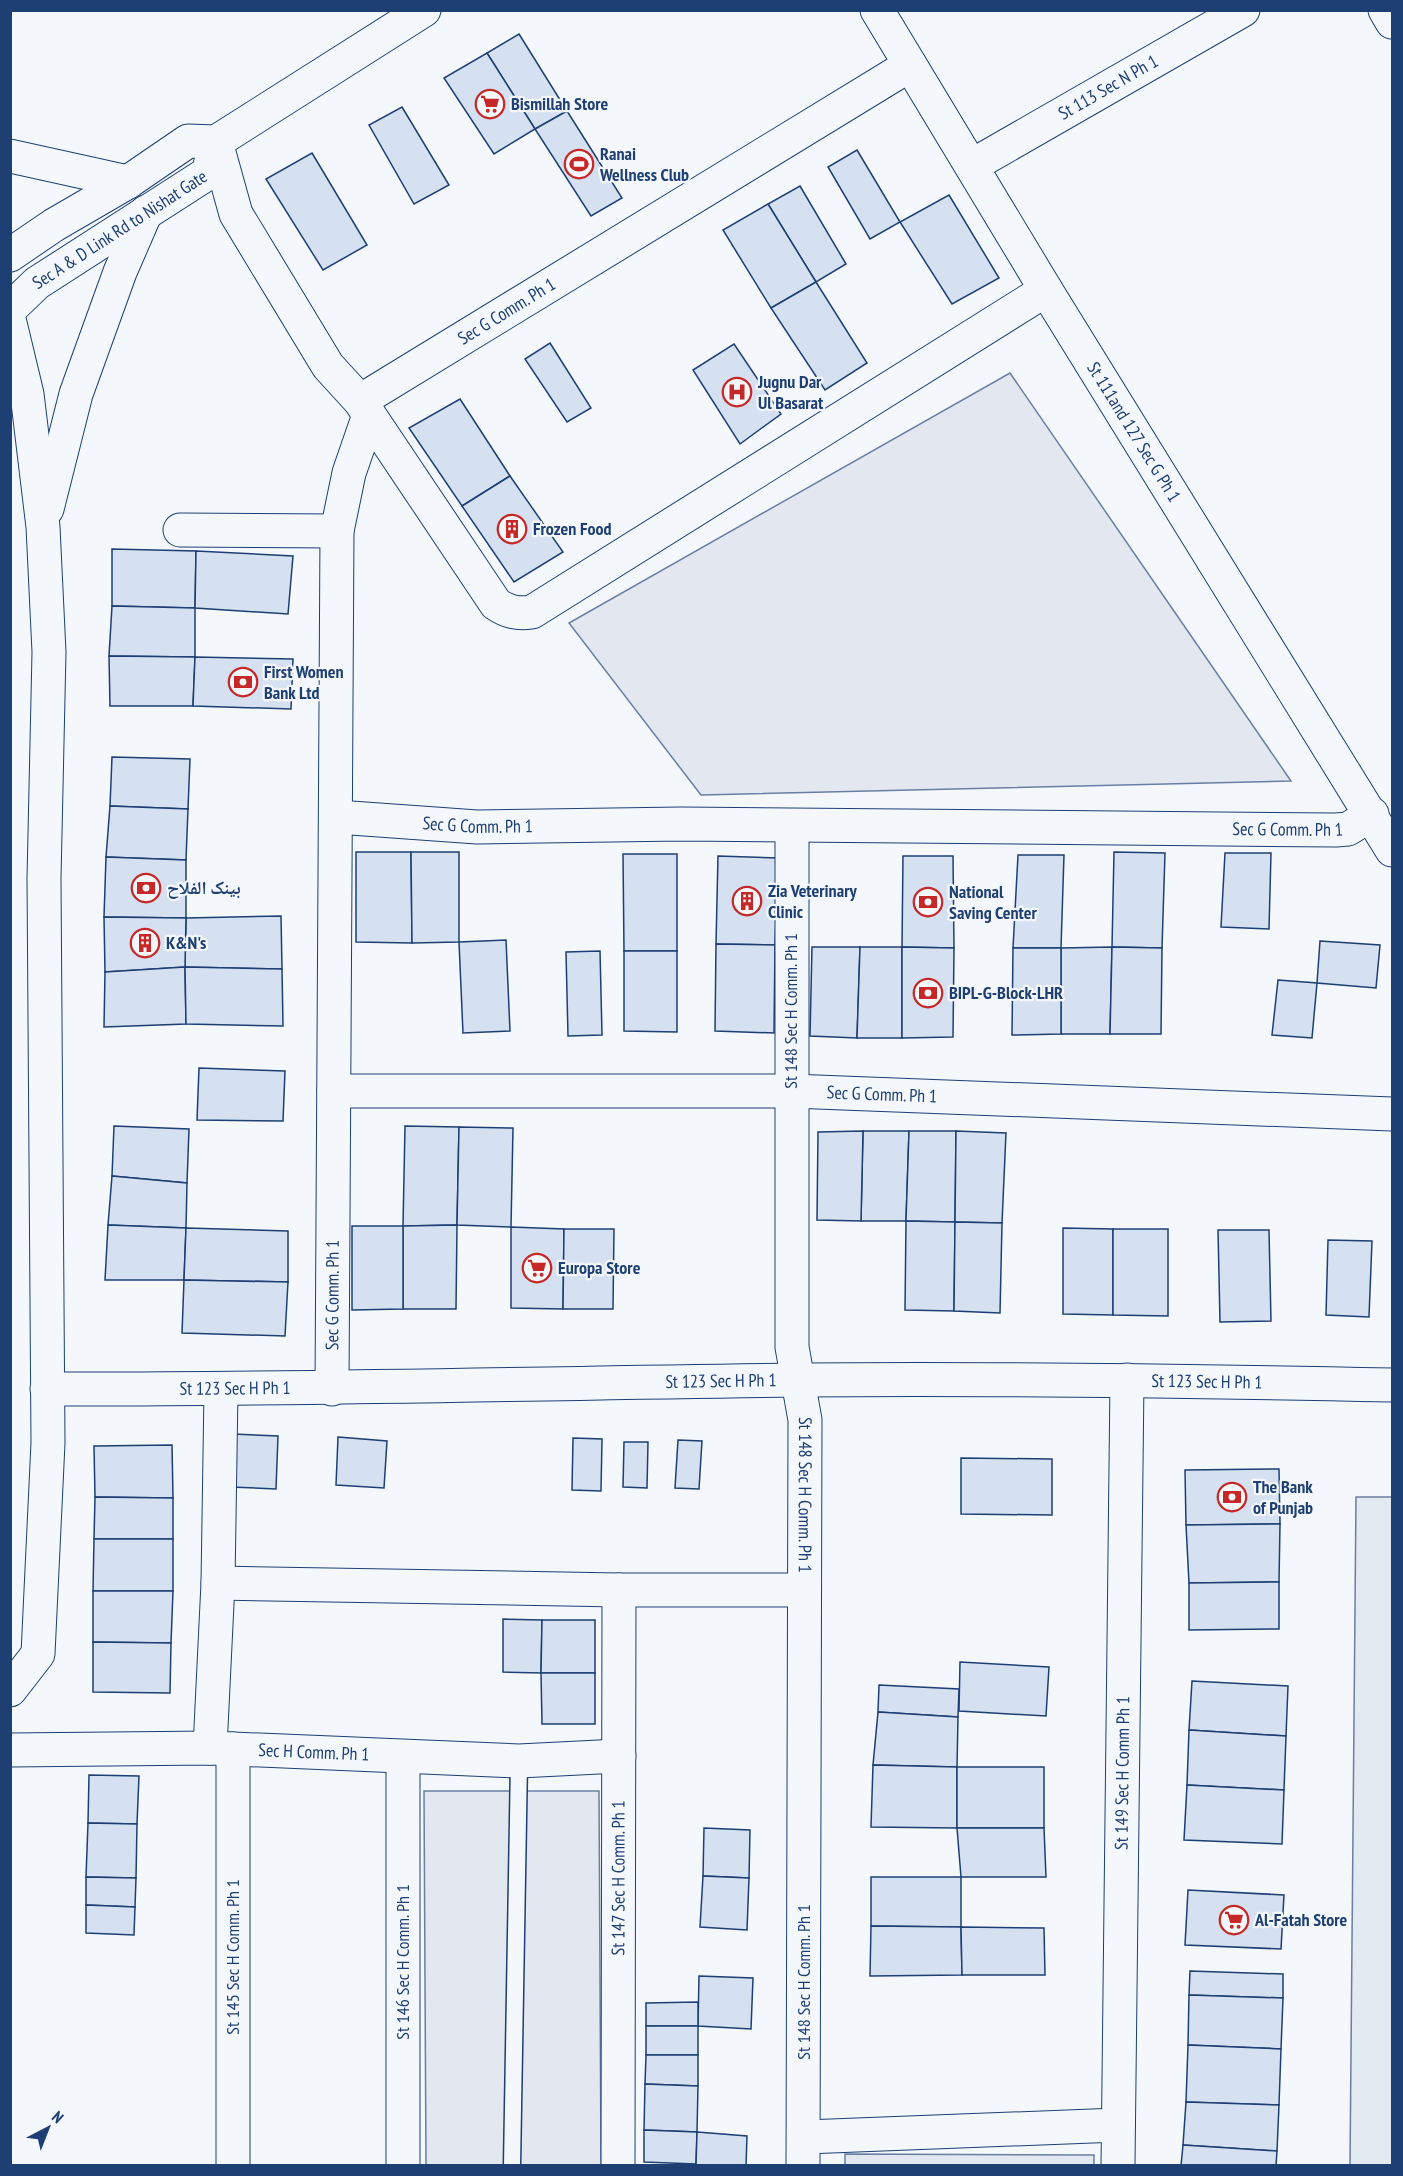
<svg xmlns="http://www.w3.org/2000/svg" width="1403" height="2176" viewBox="0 0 1403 2176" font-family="'PT Sans Narrow','Noto Naskh Arabic',sans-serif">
  <rect width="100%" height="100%" fill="#f4f7fb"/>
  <path fill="#e3e9f0" stroke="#687fa3" stroke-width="1.5" d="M1356,1497H1392V2165H1350Z"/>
  <g fill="#e3e8f0" stroke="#687fa3" stroke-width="1.5">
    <path d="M1010,373L1291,781L701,795L569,623Z"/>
    <path d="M424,1791H599L601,2165H426Z"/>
    <path d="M845,2154L1094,2155V2165L845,2166Z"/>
  </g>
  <g fill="#d5e0f0" stroke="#1d3f73" stroke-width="1.5">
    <path d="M519,34L567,111L535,129L487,53Z"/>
    <path d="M487,53L535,129L494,154L444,78Z"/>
    <path d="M402,107L449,185L414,204L369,125Z"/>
    <path d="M567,111L622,198L591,216L535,129Z"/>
    <path d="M857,150L900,222L870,239L828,167Z"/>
    <path d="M312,153L367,245L323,270L266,179Z"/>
    <path d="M800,186L846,264L816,282L768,204Z"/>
    <path d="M949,195L999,278L952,304L900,222Z"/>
    <path d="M768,204L816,282L771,308L723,230Z"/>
    <path d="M816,282L867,363L825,390L771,308Z"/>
    <path d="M550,343L591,408L567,422L525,359Z"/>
    <path d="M734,344L781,414L740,444L693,370Z"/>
    <path d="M460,399L510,476L462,506L409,428Z"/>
    <path d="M510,476L563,552L514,582L462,506Z"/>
    <path d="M112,549L196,551L195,608L112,606Z"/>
    <path d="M196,551L293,556L288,614L195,608Z"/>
    <path d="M112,606L195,608V657L109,656Z"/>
    <path d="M109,656L195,657L193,706H110Z"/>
    <path d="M195,657L293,659L291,709L193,706Z"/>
    <path d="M112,757L190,759L188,809L110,806Z"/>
    <path d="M110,806L188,809L186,860L106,857Z"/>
    <path d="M356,852H411L412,943L356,942Z"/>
    <path d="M411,852H459V942L412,943Z"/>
    <path d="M1114,852L1165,853L1162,948L1112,947Z"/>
    <path d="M1225,853H1271L1269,929L1221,927Z"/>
    <path d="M623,854H677V951H624Z"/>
    <path d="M1018,855H1064L1061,948H1013Z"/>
    <path d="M718,856L778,858L775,945L716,944Z"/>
    <path d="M903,856H953L954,948L902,947Z"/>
    <path d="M106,857L186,860V918L104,917Z"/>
    <path d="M281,916L282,969L185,967L186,918Z"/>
    <path d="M104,917L186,918L185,967L105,972Z"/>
    <path d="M506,940L510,1031L463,1033L459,942Z"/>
    <path d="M1320,941L1380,945L1376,988L1317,983Z"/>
    <path d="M716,944L775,945L774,1033L715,1031Z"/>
    <path d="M812,947H860L857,1038L810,1036Z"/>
    <path d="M860,947H902V1038H857Z"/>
    <path d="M902,947L954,948L953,1037L902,1038Z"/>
    <path d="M1112,947L1110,1034H1061V948Z"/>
    <path d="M1112,947L1162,948L1161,1034H1110Z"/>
    <path d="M1013,948H1061V1034L1012,1035Z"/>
    <path d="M600,951L602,1035L568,1036L566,952Z"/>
    <path d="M624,951H677V1032L624,1031Z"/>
    <path d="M185,967L186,1024L104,1027L105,972Z"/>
    <path d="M185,967L282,969L283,1026L186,1024Z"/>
    <path d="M1278,980L1317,983L1312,1038L1272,1035Z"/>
    <path d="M199,1068L285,1071L283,1121L197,1120Z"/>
    <path d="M114,1126L189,1129L187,1183L112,1176Z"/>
    <path d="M405,1126L459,1127L457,1225L403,1226Z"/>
    <path d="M459,1127L513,1128L511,1227L457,1225Z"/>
    <path d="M863,1131H909L906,1221H861Z"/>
    <path d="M863,1131L861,1221L817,1220L818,1132Z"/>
    <path d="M909,1131H956L955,1222L906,1221Z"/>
    <path d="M956,1131L1006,1133L1002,1223L955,1222Z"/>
    <path d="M112,1176L187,1183L186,1228L108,1225Z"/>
    <path d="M906,1221L955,1222L954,1311L905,1310Z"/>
    <path d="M955,1222L1002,1223L1000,1313L954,1311Z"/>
    <path d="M108,1225L186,1228L184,1280H105Z"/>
    <path d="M457,1225L456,1309H403V1226Z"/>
    <path d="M352,1226H403V1309L352,1310Z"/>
    <path d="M511,1227L564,1229L563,1309L511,1308Z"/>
    <path d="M186,1228L288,1231V1282L184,1280Z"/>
    <path d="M1063,1228L1113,1229V1315L1063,1314Z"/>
    <path d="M564,1229H614L613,1309H563Z"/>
    <path d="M1113,1229H1168V1316L1113,1315Z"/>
    <path d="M1218,1230H1269L1271,1321L1220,1322Z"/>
    <path d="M1328,1240L1372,1241L1369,1317L1326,1315Z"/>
    <path d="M184,1280L288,1282L285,1336L182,1333Z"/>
    <path d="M233,1434L278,1436L276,1489L231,1487Z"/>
    <path d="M338,1437L387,1441L384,1488L336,1485Z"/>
    <path d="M573,1438L602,1439L601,1491L572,1490Z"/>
    <path d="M678,1440L702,1441L699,1489L675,1488Z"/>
    <path d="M624,1442H648L647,1488L623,1487Z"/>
    <path d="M172,1445L173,1498L95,1497L94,1446Z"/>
    <path d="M961,1458L1052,1459V1515L961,1514Z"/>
    <path d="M1279,1469L1280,1524L1186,1525L1185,1470Z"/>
    <path d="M95,1497L173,1498V1539H94Z"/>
    <path d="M1280,1524L1279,1582L1189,1583L1186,1525Z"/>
    <path d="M94,1539H173V1591H93Z"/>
    <path d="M1279,1582V1629L1189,1630V1583Z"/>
    <path d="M93,1591H173L171,1643L93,1642Z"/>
    <path d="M503,1619L542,1620L541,1673L503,1672Z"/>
    <path d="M542,1620H595V1673H541Z"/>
    <path d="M93,1642L171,1643L170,1693L93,1692Z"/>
    <path d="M960,1662L1049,1667L1046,1716L959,1711Z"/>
    <path d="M541,1673H595V1724H542Z"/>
    <path d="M1192,1681L1288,1686L1286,1736L1189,1730Z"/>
    <path d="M879,1685L959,1689L958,1717L878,1712Z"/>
    <path d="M878,1712L958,1717L957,1767L873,1765Z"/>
    <path d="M1189,1730L1286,1736L1284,1790L1187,1785Z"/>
    <path d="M873,1765L957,1767V1828L871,1827Z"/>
    <rect x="957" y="1767" width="87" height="61"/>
    <path d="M89,1775L139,1776L137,1824L88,1823Z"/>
    <path d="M1187,1785L1284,1790L1282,1844L1184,1840Z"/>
    <path d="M88,1823L137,1824L136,1878L86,1877Z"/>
    <path d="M704,1828L750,1830L749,1878L703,1876Z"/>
    <path d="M957,1828H1044L1046,1877H961Z"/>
    <path d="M703,1876L749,1878L747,1930L700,1927Z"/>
    <path d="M86,1877L136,1878L135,1907L86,1905Z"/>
    <path d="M871,1877H961V1927L871,1926Z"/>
    <path d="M1188,1890L1284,1895L1281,1949L1185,1945Z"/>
    <path d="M86,1905L135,1907L134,1935L86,1933Z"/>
    <path d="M871,1926L961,1927L962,1975L870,1976Z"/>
    <path d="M961,1927L1044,1928L1045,1975H962Z"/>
    <path d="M1190,1971L1283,1974V1998L1189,1995Z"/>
    <path d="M699,1976L753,1978L751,2029L698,2026Z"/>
    <path d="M1189,1995L1283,1998L1281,2049L1188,2045Z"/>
    <path d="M698,2002V2026H646V2003Z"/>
    <rect x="646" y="2026" width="52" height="29"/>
    <path d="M1188,2045L1281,2049L1279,2105L1186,2102Z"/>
    <path d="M646,2055H698V2086L645,2084Z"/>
    <path d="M645,2084L698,2086L697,2132L644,2130Z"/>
    <path d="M1186,2102L1279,2105L1277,2151L1183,2145Z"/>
    <path d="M644,2130L697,2132L696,2164L644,2162Z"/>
    <path d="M697,2132L747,2136L746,2166H696Z"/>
    <path d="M1183,2145L1277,2151L1276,2166H1181Z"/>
  </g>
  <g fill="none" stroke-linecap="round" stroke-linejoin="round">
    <g stroke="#1d3f73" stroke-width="19">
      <path id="lane" d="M512,2166L519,1761"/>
    </g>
    <g stroke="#1d3f73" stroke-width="35">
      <g id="street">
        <path id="s1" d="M877,10L1046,290L1392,850"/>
        <path d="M1385,10L1392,22"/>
        <path d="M216,142L236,214L328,366L360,401L496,604C508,612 517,614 532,612L1046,290"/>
        <path id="s2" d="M973,165L1243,10"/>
        <path id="s3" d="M360,401L910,65"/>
        <path d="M180,530L337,531"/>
        <path id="s4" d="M337,817L477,827L681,824L1336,830L1348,829L1372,814"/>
        <path id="s5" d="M792,827V1347L805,1420L803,2166"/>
        <path id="s6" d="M334,1091H791L1392,1114"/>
        <path id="s7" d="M332,1389L337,531L349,473L369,415"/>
        <path d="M218,1583L619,1590H804"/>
        <path d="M210,1748L218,1583L221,1390"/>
        <path id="s8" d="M10,1750L210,1748L519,1761L619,1756"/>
        <path d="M403,1758V2166"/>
        <path d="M805,2137L1118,2125"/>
        <path d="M233,2166V1749"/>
        <path id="s9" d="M618,2166L619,1590"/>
        <path id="s10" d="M1118,2166L1127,1380"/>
      </g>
    </g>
    <g stroke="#1d3f73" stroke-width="35">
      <g id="secondary">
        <path d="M10,156L128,182"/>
        <path d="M10,255L54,225L128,182L188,141L216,142L424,10"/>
        <path id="s11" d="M10,309L37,283L208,173L216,142"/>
        <path d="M10,323L27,394L43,527L49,652L44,879L48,1443L38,1654L10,1690"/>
        <path d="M47,509L76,394L120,272L146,212"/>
        <path id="s12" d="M47,1389C297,1390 547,1383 798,1380C996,1378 1194,1381 1392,1385"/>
      </g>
    </g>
    <use href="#lane" stroke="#f4f7fb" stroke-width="16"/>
    <use href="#street" stroke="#f4f7fb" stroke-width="33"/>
    <use href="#secondary" stroke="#f4f7fb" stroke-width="33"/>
  </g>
  <defs>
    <g id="supermarket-ring" transform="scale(1.5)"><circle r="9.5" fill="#f4f7fb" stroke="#c62828" stroke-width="1.5"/><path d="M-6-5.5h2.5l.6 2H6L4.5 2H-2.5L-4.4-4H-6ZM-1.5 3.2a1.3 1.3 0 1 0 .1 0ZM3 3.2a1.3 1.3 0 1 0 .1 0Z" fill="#c62828"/></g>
    <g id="stadium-ring" transform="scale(1.5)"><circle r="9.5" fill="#f4f7fb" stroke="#c62828" stroke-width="1.5"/><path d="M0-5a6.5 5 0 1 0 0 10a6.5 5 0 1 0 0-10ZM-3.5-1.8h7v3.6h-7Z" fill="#c62828"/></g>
    <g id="hospital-ring" transform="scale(1.5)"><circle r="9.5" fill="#f4f7fb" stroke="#c62828" stroke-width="1.5"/><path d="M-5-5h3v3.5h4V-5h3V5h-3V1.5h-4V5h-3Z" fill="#c62828"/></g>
    <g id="building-ring" transform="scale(1.5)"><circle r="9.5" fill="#f4f7fb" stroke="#c62828" stroke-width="1.5"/><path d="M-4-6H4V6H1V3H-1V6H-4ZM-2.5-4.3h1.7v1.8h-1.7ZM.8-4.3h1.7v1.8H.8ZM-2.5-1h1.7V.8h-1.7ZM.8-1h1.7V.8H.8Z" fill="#c62828"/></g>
    <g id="bank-ring" transform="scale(1.5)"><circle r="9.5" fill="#f4f7fb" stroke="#c62828" stroke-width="1.5"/><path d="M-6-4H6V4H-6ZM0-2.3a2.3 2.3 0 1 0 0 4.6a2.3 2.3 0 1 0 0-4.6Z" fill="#c62828"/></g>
  </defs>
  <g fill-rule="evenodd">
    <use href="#supermarket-ring" x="490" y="104"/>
    <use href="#stadium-ring" x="579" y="164"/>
    <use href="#hospital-ring" x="737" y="392"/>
    <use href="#building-ring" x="512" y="529"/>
    <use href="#bank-ring" x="243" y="682"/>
    <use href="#bank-ring" x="146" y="888"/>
    <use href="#building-ring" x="747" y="901"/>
    <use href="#bank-ring" x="928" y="902"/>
    <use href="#building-ring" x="145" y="943"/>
    <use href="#bank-ring" x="928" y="993"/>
    <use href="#supermarket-ring" x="537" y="1268"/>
    <use href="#bank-ring" x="1232" y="1497"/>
    <use href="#supermarket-ring" x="1234" y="1920"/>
  </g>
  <g text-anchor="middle" stroke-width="4.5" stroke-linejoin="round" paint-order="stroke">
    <g font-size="18" fill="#1d3f73" stroke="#f4f7fb">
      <text dy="6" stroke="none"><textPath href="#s2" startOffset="156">St 113 Sec N Ph 1</textPath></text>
      <text dy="6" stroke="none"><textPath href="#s11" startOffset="136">Sec A &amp; D Link Rd to Nishat Gate</textPath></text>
      <text dy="6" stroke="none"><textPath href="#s3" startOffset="172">Sec G Comm. Ph 1</textPath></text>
      <text dy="6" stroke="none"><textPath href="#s1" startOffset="494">St 111and 127 Sec G Ph 1</textPath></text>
      <text dy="6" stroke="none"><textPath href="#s4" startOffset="141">Sec G Comm. Ph 1</textPath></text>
      <text dy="6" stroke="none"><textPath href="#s4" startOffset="951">Sec G Comm. Ph 1</textPath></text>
      <text transform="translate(791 1011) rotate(-90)" y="6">St 148 Sec H Comm. Ph 1</text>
      <text dy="6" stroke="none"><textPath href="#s6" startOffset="548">Sec G Comm. Ph 1</textPath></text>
      <text dy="6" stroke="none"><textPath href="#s7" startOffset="94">Sec G Comm. Ph 1</textPath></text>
      <text dy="6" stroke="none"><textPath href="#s12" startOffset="1160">St 123 Sec H Ph 1</textPath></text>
      <text dy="6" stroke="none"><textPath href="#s12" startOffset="674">St 123 Sec H Ph 1</textPath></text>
      <text dy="6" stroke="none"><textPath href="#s12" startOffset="188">St 123 Sec H Ph 1</textPath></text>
      <text dy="6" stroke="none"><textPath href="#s5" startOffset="669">St 148 Sec H Comm. Ph 1</textPath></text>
      <text dy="6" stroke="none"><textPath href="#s8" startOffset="304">Sec H Comm. Ph 1</textPath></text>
      <text dy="6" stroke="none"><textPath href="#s10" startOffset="393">St 149 Sec H Comm Ph 1</textPath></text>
      <text dy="6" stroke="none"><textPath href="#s9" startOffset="288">St 147 Sec H Comm. Ph 1</textPath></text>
      <text transform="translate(233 1957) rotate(-90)" y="6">St 145 Sec H Comm. Ph 1</text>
      <text transform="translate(403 1962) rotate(-90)" y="6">St 146 Sec H Comm. Ph 1</text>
      <text transform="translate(804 1982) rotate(-90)" y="6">St 148 Sec H Comm. Ph 1</text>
    </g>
    <g font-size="18" font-weight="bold" fill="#1d3f73" stroke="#f4f7fb" text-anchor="start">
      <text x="511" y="110">Bismillah Store</text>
      <text x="600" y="160">Ranai<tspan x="600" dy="21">Wellness Club</tspan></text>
      <text x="758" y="388">Jugnu Dar<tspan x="758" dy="21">Ul Basarat</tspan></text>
      <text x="533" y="535">Frozen Food</text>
      <text x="264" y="678">First Women<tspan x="264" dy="21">Bank Ltd</tspan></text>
      <text x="167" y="894">بینک الفلاح</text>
      <text x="768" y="897">Zia Veterinary<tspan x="768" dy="21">Clinic</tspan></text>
      <text x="949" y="898">National<tspan x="949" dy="21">Saving Center</tspan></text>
      <text x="166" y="949">K&amp;N's</text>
      <text x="949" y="999">BIPL-G-Block-LHR</text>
      <text x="558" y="1274">Europa Store</text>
      <text x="1253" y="1493">The Bank<tspan x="1253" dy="21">of Punjab</tspan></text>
      <text x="1255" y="1926">Al-Fatah Store</text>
    </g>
  </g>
  <rect width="1403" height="2176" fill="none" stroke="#1d3f73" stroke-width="24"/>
  <g transform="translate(48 2128) rotate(42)" stroke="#f4f7fb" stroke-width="4.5" paint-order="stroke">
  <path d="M0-4.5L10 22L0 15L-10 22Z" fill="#1d3f73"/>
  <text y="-9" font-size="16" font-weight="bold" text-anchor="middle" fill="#1d3f73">N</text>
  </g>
</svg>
